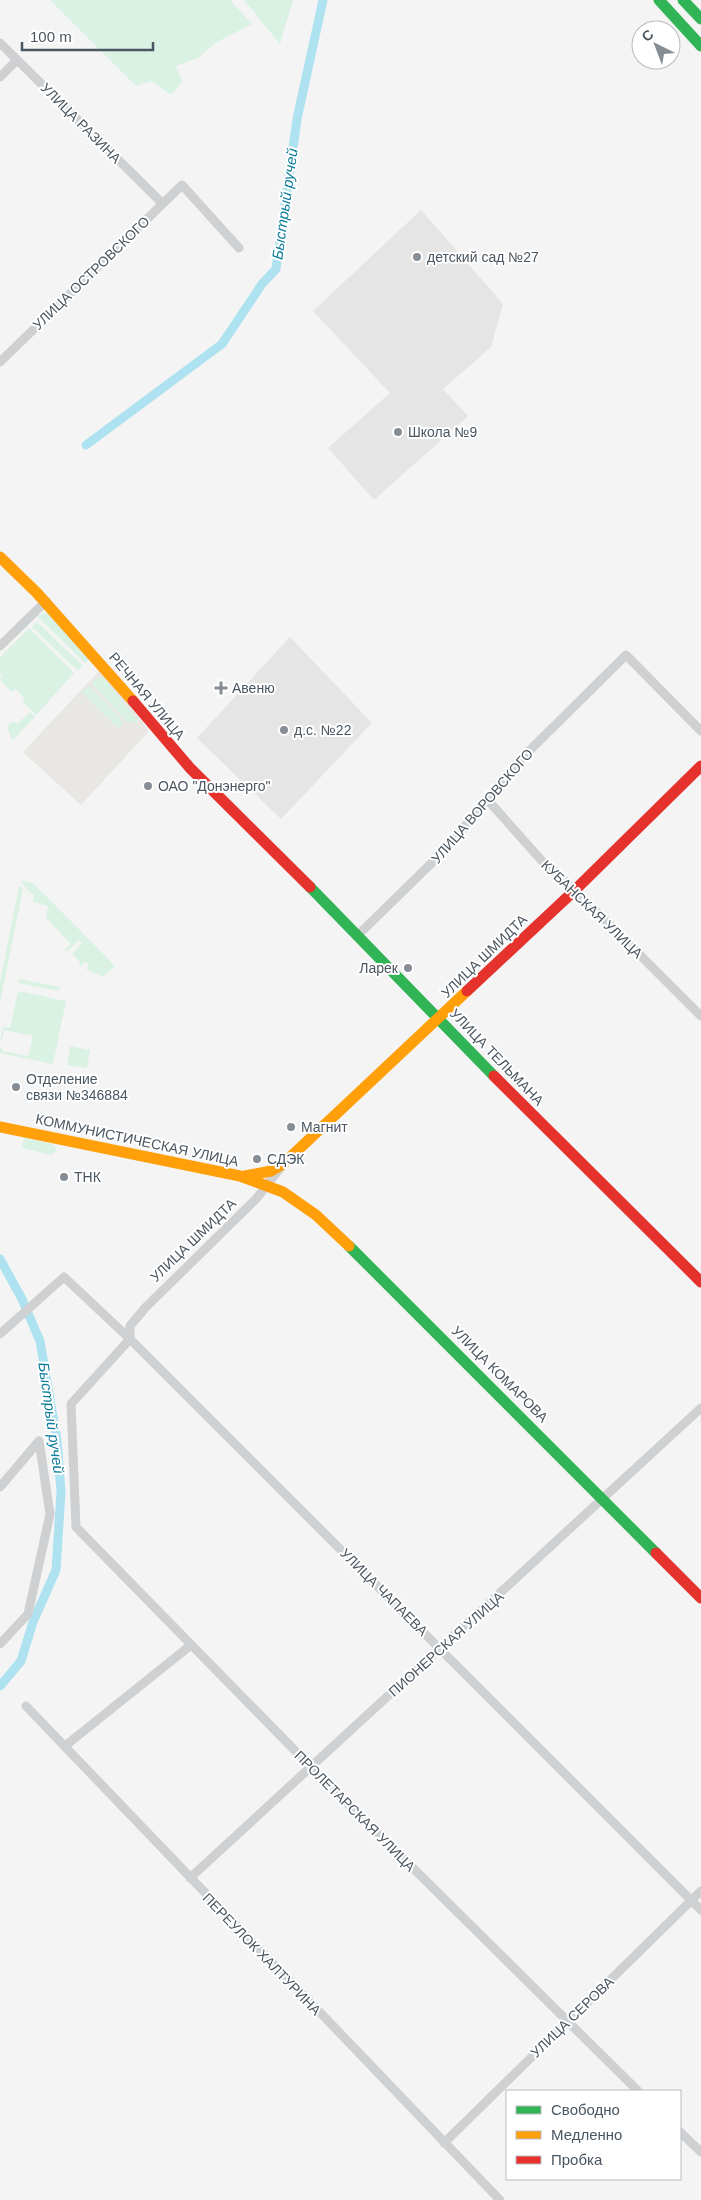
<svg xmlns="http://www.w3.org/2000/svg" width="701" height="2200" viewBox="0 0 701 2200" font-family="Arial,sans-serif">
  <rect width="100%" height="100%" fill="#f4f4f4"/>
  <path fill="#e8e7e3" d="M102,668L149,731L81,805L23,752Z"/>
  <g fill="#e6e5e6">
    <path d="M421,210L503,304L491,347L443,389L468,416L374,500L328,448L390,393L313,311Z"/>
    <path d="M290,637L372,723L281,819L197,738Z"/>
  </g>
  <g fill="#d9f2e3">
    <path d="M50,0H230L252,24L215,43L198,58L176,66L182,82L171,95L151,81L136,86Z"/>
    <path d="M244,0H293L280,44Z"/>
    <path d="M45,613H49L90,659L85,663L37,616Z"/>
    <path d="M37,622L83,666L78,671L32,627Z"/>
    <path d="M29,628L74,673L36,715L22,701L25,698L16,689L12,692L0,680L2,676L0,675V657Z"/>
    <path d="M100,677L104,678L139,722H128L91,683Z"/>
    <path d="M88,685L124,723L119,728L81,692Z"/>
    <path d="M30,712L35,717L12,741L7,726L13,721L17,724Z"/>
    <path d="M21,881L33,883L115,966L103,977L86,969L89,964L84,962L81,967L79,961L72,954L82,944L79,940L66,952L65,949L71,944L46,918L48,906L33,902L34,894L29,892Z"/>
    <path d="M19,885L23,890L0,1002V983Z"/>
    <path d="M19,979L60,987L59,991L18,983Z"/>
    <path d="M18,991L66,1001L53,1064L0,1053V1047L2,1048V1051L28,1056L33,1036L4,1030L2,1039H0L3,1027L10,1028Z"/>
    <path d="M70,1046L90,1050L87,1068L67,1065Z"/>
    <path d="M24,1138L53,1144L56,1148V1151L51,1155L26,1149L22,1147Z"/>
  </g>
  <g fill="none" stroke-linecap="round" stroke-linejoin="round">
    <g stroke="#aee2f0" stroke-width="9">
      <path d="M86,445L222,344L262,284L276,269L297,119L323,0"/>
      <path d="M0,1259L22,1299L40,1341L57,1440L61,1492L56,1570L33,1622L21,1661L0,1686"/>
    </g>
    <g stroke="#ced0d2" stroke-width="9">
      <path d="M0,43L162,203"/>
      <path d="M0,77L17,60"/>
      <path d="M0,362L182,185L239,248"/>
      <path d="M0,646L46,601"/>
      <path d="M487,799L542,861L575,890L701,1016"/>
      <path d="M358,935L447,848L516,764L626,655L701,731"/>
      <path d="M281,1167L256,1199L145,1308L130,1326V1339L71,1404L76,1527L311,1767L638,2091"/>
      <path d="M0,1334L64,1277L130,1339L701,1910"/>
      <path d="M0,1487L39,1441"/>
      <path d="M0,1644L28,1614L50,1514L39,1441"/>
      <path d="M26,1706L500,2200"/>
      <path d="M65,1746L191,1645"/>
      <path d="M190,1878L701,1408"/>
      <path d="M680,2132L701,2152"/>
      <path d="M444,2143L701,1891"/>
    </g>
    <g stroke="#30b455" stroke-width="11">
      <path d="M659,0L701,46"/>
      <path d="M683,0L701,19"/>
      <path d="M310,887L494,1076"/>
      <path d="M349,1246L656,1553"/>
    </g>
    <g stroke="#ff9f0a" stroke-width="11">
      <path d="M0,557L37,593L133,701"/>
      <path d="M0,1127L240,1176L283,1192L316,1215L349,1246"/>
      <path d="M245,1176L271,1171L283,1164L467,991"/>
    </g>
    <g stroke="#e5322d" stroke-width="11">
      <path d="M133,701L190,768L310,887"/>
      <path d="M467,991L575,890L701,766"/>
      <path d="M494,1076L701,1282"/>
      <path d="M656,1553L701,1598"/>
    </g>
  </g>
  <g fill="#868d94" stroke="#fff" stroke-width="2">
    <circle cx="417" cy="257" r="5"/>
    <circle cx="398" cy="432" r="5"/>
    <path d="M218.5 680.5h5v5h5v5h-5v5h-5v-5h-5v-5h5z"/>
    <circle cx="284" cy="730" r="5"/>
    <circle cx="148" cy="786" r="5"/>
    <circle cx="408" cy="968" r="5"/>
    <circle cx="16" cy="1087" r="5"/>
    <circle cx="291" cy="1127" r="5"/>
    <circle cx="257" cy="1159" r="5"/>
    <circle cx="64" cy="1177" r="5"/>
  </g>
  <g text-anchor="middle" stroke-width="4" stroke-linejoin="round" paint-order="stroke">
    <g font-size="14" fill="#4a5661" stroke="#fff">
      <text transform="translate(81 123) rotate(45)" y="5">УЛИЦА РАЗИНА</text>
      <text transform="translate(91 273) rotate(-44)" y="5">УЛИЦА ОСТРОВСКОГО</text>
      <text transform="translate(147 696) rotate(50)" y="5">РЕЧНАЯ УЛИЦА</text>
      <text transform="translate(482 806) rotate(-49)" y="5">УЛИЦА ВОРОВСКОГО</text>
      <text transform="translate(592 909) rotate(44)" y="5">КУБАНСКАЯ УЛИЦА</text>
      <text transform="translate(484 956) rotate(-44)" y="5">УЛИЦА ШМИДТА</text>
      <text transform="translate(497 1057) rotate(46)" y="5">УЛИЦА ТЕЛЬМАНА</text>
      <text transform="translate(137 1140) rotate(12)" y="5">КОММУНИСТИЧЕСКАЯ УЛИЦА</text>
      <text transform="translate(193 1240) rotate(-44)" y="5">УЛИЦА ШМИДТА</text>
      <text transform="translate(500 1374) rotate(45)" y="5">УЛИЦА КОМАРОВА</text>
      <text transform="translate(384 1592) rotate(45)" y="5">УЛИЦА ЧАПАЕВА</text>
      <text transform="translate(446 1644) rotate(-42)" y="5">ПИОНЕРСКАЯ УЛИЦА</text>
      <text transform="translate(355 1811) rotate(45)" y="5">ПРОЛЕТАРСКАЯ УЛИЦА</text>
      <text transform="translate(262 1954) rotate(46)" y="5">ПЕРЕУЛОК ХАЛТУРИНА</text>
      <text transform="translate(572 2017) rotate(-44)" y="5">УЛИЦА СЕРОВА</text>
    </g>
    <g font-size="14" fill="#4a5661" stroke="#fff" text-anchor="start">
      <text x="427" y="262">детский сад №27</text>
      <text x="408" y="437">Школа №9</text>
      <text x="232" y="693">Авеню</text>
      <text x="294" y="735">д.с. №22</text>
      <text x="158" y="791">ОАО "Донэнерго"</text>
      <text x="398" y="973" text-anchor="end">Ларек</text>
      <text x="26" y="1084">Отделение<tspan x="26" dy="16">связи №346884</tspan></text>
      <text x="301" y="1132">Магнит</text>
      <text x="267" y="1164">СДЭК</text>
      <text x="74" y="1182">ТНК</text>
    </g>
    <g font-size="15" font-style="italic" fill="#0c7c9b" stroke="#fff">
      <text transform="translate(285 204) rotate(-82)" y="5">Быстрый ручей</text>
      <text transform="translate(51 1418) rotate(82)" y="5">Быстрый ручей</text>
    </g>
  </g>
  <rect x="506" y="2090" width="175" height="90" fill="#ffffff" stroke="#b7bbc0"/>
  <rect x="516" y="2106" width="25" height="8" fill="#30b455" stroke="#b7bbc0"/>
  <text x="551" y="2115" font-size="15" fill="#4a5661">Свободно</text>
  <rect x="516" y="2131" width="25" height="8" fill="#ff9f0a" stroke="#b7bbc0"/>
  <text x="551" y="2140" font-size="15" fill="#4a5661">Медленно</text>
  <rect x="516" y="2156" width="25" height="8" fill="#e5322d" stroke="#b7bbc0"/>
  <text x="551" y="2165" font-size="15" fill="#4a5661">Пробка</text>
  <g transform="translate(656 45) rotate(318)"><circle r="24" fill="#ffffff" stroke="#b7bbc0"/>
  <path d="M0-4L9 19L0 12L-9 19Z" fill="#868d94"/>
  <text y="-8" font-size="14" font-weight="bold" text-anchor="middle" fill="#4a5661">С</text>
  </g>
  <path d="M22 42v8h131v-8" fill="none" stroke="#4a5661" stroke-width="2.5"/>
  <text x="30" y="42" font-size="15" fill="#4a5661" stroke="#ffffff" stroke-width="4" paint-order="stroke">100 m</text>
</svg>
